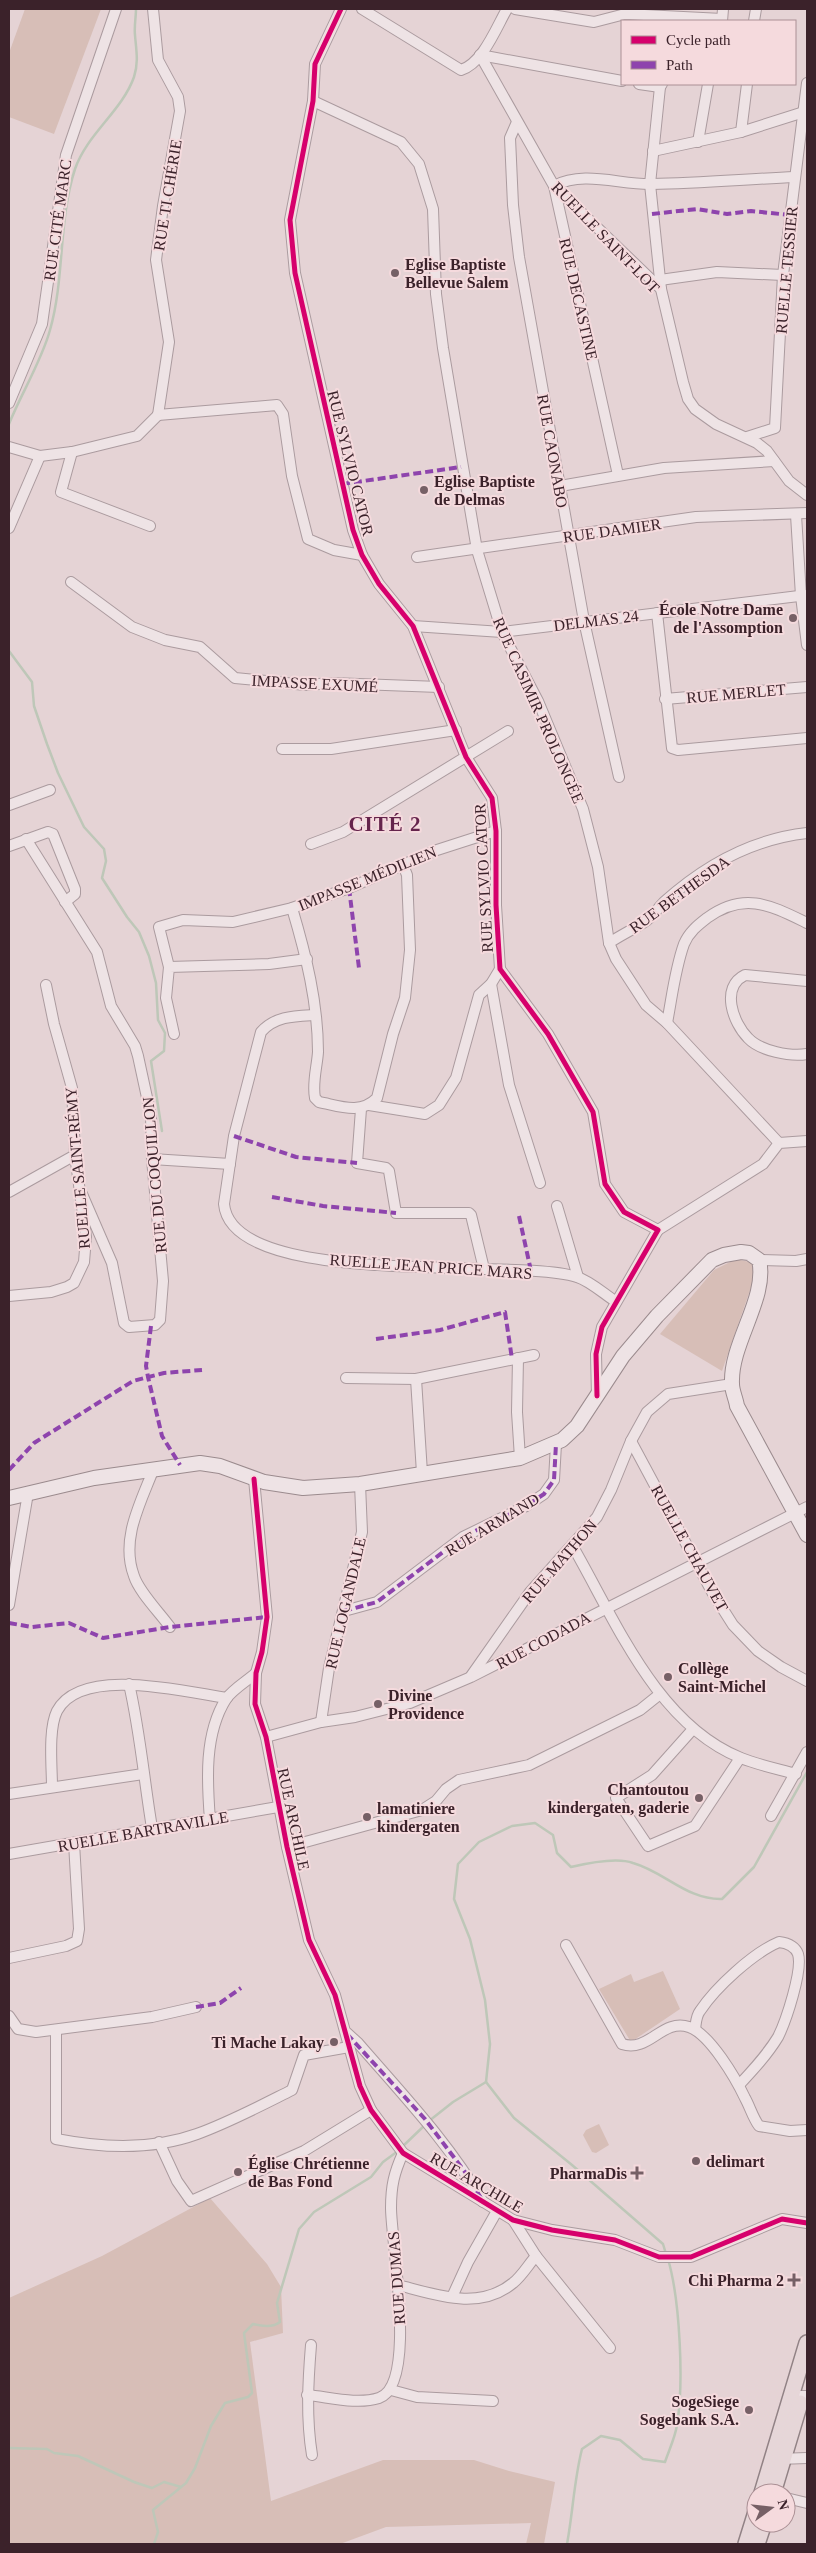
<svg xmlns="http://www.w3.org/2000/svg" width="816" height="2553" viewBox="0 0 816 2553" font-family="'Times New Roman',serif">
  <rect width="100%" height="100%" fill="#e5d3d5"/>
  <g fill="#d7beb7">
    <path d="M25,9H101L54,134L9,117V53Z"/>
    <path d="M736,1259L754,1263L756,1273L722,1371L660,1334L714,1270Z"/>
    <path d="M663,1971L680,2009L631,2042L599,1989L631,1974L634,1982Z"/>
    <path d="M599,2124L609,2145L596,2153L592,2152L583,2135L586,2130Z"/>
    <path d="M210,2198L267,2264L281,2287L283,2333L250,2342L271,2501L383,2460H474L509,2471L555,2482L544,2544H526L531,2523L386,2527L340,2544H9V2298L102,2256Z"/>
  </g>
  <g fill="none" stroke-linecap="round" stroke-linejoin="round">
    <g stroke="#bec7b8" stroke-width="2.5">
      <path d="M9,424C21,394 42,360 50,330C65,278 58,221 75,169C87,134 122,111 134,77C139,62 136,49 135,35C134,27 136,17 136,9"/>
      <path d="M9,651L32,682L34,706L47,744L58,773L84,827L104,849L106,861L102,878L127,917L139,932L149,956L156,983L158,1020L165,1033L164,1051L151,1061L162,1131"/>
      <path d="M486,2082L514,2118L572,2165L663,2244L666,2254"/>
      <path d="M429,2121L453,2102L486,2082L490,2044L485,2000L470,1939L454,1899L458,1864L479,1842L512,1826L535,1823L553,1835L557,1853L571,1867C588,1863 617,1857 633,1863C665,1872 687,1900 722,1899L754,1867L807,1772"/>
      <path d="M402,2147L425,2125"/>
      <path d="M9,2448L47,2449L54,2453L78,2456L134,2482L152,2488L164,2482L181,2487"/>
      <path d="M154,2544L158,2532L153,2510L186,2483L195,2468L211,2426L225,2403L248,2397L252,2393L244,2333L253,2324C261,2326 273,2328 280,2322L277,2303L299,2229L314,2212L371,2177L383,2162L398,2151"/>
      <path d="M567,2544C573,2512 574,2480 582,2449L601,2436L620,2440L643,2459L665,2462C669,2450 675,2438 677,2425C684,2383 680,2300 668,2259"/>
    </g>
    <g stroke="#ab9b9f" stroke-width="12">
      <g id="street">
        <path d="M153,9L158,60L178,97L180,111L163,206L156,260L169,342L158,415"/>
        <path d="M341,9L315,64L313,101L290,220L295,273L353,530L362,555L379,584L413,626L466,757L492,798L496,831V905L500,969L548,1034L593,1112L605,1184L624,1212L658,1230L602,1327L596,1354L597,1396"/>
        <path d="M362,9L461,70C483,63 496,28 507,9"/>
        <path d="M515,9L594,22L625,14L722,19"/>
        <path d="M722,21L723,9"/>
        <path d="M754,21L756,9"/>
        <path d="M480,55L554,186L661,289L683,382L688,399L695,409L716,424L757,443L767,451L789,481L807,495"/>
        <path d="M480,55L622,81"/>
        <path d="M639,84L660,87L662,84"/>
        <path d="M660,87L650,184L661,289"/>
        <path d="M313,101L401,142L419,164L433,209L436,294L443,348L477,550L502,632L538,701L583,809L598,867L609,943L616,959L646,1005L667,1023L779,1143"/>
        <path d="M517,122L510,138L513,205L519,257L584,621L619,777"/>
        <path d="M741,132L747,84"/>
        <path d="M698,142L708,84"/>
        <path d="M653,151L741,132L807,111"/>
        <path d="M660,280L717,272L783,275"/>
        <path d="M9,403L42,324L66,155L116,9"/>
        <path d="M158,415L277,405L283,414L292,476L308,539L334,550L362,555"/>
        <path d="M747,437L775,428L783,275L807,83"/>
        <path d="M9,447L40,456L72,452L137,436L158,415"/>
        <path d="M72,452L61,492L150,526"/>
        <path d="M618,475L554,186C584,170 620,185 652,184C700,183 748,179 795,177"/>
        <path d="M560,486L664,468L774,461"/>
        <path d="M796,515L801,596L807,645"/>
        <path d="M9,528L40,456"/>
        <path d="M417,557L696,517L807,513"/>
        <path d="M71,582L132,627L165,640L200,647L235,678L306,685L332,683L439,687"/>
        <path d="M657,613L672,748L678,750L807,738"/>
        <path d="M413,626L502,632L807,595"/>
        <path d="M665,699L807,687"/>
        <path d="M282,749H331L456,730"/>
        <path d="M9,805L50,790"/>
        <path d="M26,839L97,952L111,1006L135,1046L138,1056L151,1116L152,1159L163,1281L160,1320L155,1325L129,1327L124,1323L112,1263L82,1194"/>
        <path d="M311,844L343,832L508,731"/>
        <path d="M9,846L48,832L53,834L75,889V894L65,902"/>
        <path d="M292,908C306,955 318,1003 318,1052C317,1067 312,1083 315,1098L319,1102C340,1106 360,1115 377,1098L393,1034L405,998L410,950L407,875L403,865"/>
        <path d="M609,943C621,935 634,929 646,921C653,916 658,908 664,902C704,866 753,839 807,833"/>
        <path d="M169,967L159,927L183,920L233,922L292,908L349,888L437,850L496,831"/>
        <path d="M807,981L745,975C720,987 733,1023 748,1038C760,1051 791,1057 807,1054"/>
        <path d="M491,984L509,1085L540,1183"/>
        <path d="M314,1015C295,1016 275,1016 261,1032L234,1136L224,1204C232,1290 514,1257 577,1277C590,1281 604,1294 615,1301"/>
        <path d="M667,1023C672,997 675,969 684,944C689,932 698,925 707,918C744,891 770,905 807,923"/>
        <path d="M174,1034L166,998L169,967L269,964L307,959"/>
        <path d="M369,1105L425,1114L439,1105L456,1078L479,995L491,984L500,969"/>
        <path d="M361,1109L357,1163L386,1168L389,1171L396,1213H469L471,1215L484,1269"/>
        <path d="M152,1159L230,1164"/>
        <path d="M9,1192L75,1155"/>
        <path d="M557,1206L578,1277"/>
        <path d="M658,1230L763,1164L779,1143L807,1141"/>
        <path d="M759,1260L796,1261L807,1259"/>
        <path d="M9,1296L51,1292L67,1287L74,1283L84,1262L86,1237L75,1155L72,1088L54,1024L46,985"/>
        <path d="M518,1358L517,1412L520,1458"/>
        <path d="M346,1378L416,1379L534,1355"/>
        <path d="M416,1379L422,1473"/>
        <path d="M631,1441L712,1592L733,1625L758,1651L781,1667L807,1681"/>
        <path d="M154,1468C141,1502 120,1539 134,1576C139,1592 160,1613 170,1627"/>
        <path d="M254,1479L267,1617L262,1652L256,1673L255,1704L266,1737L287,1847L309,1940L335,1995L360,2086L371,2110L403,2153L513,2220L552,2230L615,2240L659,2257H691L782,2219L807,2223"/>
        <path d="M572,1545C615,1619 656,1724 741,1758C758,1765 778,1769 796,1774"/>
        <path d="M9,1605L28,1493"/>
        <path d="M344,1611L377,1602L463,1537L526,1506L544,1494L554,1480L556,1444"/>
        <path d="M471,1676L530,1592L597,1517L611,1490L631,1441L647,1412L668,1394L732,1384"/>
        <path d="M129,1684C140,1731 144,1780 152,1828"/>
        <path d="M321,1722L329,1668L362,1532L360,1484"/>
        <path d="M693,1729L652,1775L616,1798L648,1846L695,1826L740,1758"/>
        <path d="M266,1737L321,1722L355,1717L410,1703L471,1677L807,1507"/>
        <path d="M52,1787C52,1767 48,1729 57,1711C81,1665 186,1692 227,1698"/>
        <path d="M9,1794L143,1774"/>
        <path d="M771,1816L807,1752"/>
        <path d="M210,1820C207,1781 204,1734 226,1699C233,1689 247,1681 256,1673"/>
        <path d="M287,1847L422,1810L436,1801L446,1789L459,1780L529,1765L640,1710L660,1694"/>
        <path d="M9,1854L278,1807"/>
        <path d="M566,1945L622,2044C649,2053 662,2018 689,2027C710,2034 736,2079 745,2098C750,2107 753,2118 759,2126L790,2131L807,2130"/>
        <path d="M9,1958L66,1946L77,1941L79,1929L74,1843"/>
        <path d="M9,2016L18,2029L36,2032L152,2017L196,2007"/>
        <path d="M695,2029C696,2023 696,2016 700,2011C716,1987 753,1953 779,1942C787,1943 795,1946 798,1954C803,1970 786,2021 778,2037C767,2055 753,2070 739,2085"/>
        <path d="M56,2030V2139C102,2148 153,2150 197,2134C230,2122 262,2105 292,2090L304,2055L349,2047"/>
        <path d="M347,2033L358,2043C402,2094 449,2143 483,2202"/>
        <path d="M159,2142L177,2181L191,2201L304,2151L371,2110"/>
        <path d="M513,2220L536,2256L610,2348"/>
        <path d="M398,2285C437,2295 479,2311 513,2283C522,2276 528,2265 536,2256"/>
        <path d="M452,2297L468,2262L497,2211"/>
        <path d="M311,2345C308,2382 306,2418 312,2455"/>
        <path d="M391,2390L417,2397L493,2401"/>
        <path d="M307,2395C329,2397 357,2405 379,2398C418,2385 391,2242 391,2208C391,2186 394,2173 403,2153"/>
        <path d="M792,2396H807"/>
        <path d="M778,2459L807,2458"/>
        <path d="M786,2498L807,2503"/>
      </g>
    </g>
    <g stroke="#9b8b8e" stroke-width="16">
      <path id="secondary" d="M9,1498L94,1478L200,1463L220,1466L264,1482L303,1488L360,1484L520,1458L562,1440L577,1426L623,1356L657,1316L712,1260L724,1255L741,1252L749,1253L759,1260C768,1298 730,1343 732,1384C732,1391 736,1399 737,1406L807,1535"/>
    </g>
    <g stroke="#918285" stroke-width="18">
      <g id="primary">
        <path d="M762,2493L807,2343"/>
        <path d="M773,2493L800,2403"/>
        <path d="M746,2544L756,2512"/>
        <path d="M757,2544L764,2523"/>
      </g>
    </g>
    <use href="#street" stroke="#eee3e5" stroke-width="10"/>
    <use href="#secondary" stroke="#eee3e5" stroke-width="14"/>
    <use href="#primary" stroke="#e6d6d8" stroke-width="15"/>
    <g stroke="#8e44ad" stroke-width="4" stroke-dasharray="8 4" stroke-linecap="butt">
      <path d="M652,214L697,209L727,214L751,211L790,215"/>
      <path d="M342,484L461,467"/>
      <path d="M349,888L359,968"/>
      <path d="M234,1136L296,1157L357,1163"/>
      <path d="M272,1197L323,1206L396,1213"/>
      <path d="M519,1216L531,1271"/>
      <path d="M151,1326L146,1366L148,1377L162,1436L180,1465"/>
      <path d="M376,1339L440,1330L505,1312L512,1359"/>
      <path d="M9,1470L34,1443L133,1381L164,1373L202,1370"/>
      <path d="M344,1611L377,1602L463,1537L526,1506L544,1494L554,1480L556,1444"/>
      <path d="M9,1623L32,1627L69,1623L103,1638L170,1627L267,1617"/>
      <path d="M196,2007L220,2003L241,1988"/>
      <path d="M347,2034L425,2119L465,2172L481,2198"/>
    </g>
    <g stroke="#f5dadd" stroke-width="8">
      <g id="cycleway">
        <path d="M341,9L315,64L313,101L290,220L295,273L353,530L362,555L379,584L413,626L466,757L492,798L496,831V905L500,969L548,1034L593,1112L605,1184L624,1212L658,1230L602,1327L596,1354L597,1396"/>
        <path d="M254,1479L267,1617L262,1652L256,1673L255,1704L266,1737L287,1847L309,1940L335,1995L360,2086L371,2110L403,2153L513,2220L552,2230L615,2240L659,2257H691L782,2219L807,2223"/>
      </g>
    </g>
    <use href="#cycleway" stroke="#d6006c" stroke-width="5"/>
  </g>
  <g fill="#766066" stroke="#f5dadd" stroke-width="2">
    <circle cx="395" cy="273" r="5"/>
    <circle cx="424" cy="490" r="5"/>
    <circle cx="793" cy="618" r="5"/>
    <circle cx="668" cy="1677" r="5"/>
    <circle cx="378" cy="1704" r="5"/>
    <circle cx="699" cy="1798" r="5"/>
    <circle cx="367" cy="1817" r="5"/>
    <circle cx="334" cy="2042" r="5"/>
    <circle cx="696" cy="2161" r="5"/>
    <circle cx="238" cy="2172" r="5"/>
    <path d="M634.5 2165.5h5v5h5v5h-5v5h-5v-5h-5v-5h5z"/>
    <path d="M791.5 2272.5h5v5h5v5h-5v5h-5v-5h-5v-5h5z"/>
    <circle cx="749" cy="2410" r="5"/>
  </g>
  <g text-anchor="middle" stroke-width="4" stroke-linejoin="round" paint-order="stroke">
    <g font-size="16" fill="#3b222a" stroke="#f5dadd">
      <text transform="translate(167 195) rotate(-81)" y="6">RUE TI CHÉRIE</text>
      <text transform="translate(57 220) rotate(-82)" y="6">RUE CITÉ MARC</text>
      <text transform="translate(606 237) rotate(46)" y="6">RUELLE SAINT-LOT</text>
      <text transform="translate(786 270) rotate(-85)" y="6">RUELLE TESSIER</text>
      <text transform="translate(579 299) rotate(77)" y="6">RUE DECASTINE</text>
      <text transform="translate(553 451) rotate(80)" y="6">RUE CAONABO</text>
      <text transform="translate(351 463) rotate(76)" y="6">RUE SYLVIO CATOR</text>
      <text transform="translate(612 530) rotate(-8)" y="6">RUE DAMIER</text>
      <text transform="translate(596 620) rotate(-7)" y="6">DELMAS 24</text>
      <text transform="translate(315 683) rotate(3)" y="6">IMPASSE EXUMÉ</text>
      <text transform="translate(736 693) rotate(-5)" y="6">RUE MERLET</text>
      <text transform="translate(539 710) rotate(66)" y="6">RUE CASIMIR PROLONGÉE</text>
      <text transform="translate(367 878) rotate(-22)" y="6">IMPASSE MÉDILIEN</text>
      <text transform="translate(483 878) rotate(-93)" y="6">RUE SYLVIO CATOR</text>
      <text transform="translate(679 894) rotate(-36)" y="6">RUE BETHESDA</text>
      <text transform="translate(77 1168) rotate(-95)" y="6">RUELLE SAINT-RÉMY</text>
      <text transform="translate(154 1175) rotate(-95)" y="6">RUE DU COQUILLON</text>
      <text transform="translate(431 1266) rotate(4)" y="6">RUELLE JEAN PRICE MARS</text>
      <text transform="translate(492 1524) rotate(-31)" y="6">RUE ARMAND</text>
      <text transform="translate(690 1548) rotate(61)" y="6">RUELLE CHAUVET</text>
      <text transform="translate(559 1561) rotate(-49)" y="6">RUE MATHON</text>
      <text transform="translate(345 1603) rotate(-77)" y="6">RUE LOGANDALE</text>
      <text transform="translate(543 1640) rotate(-28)" y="6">RUE CODADA</text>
      <text transform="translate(294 1819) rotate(78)" y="6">RUE ARCHILE</text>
      <text transform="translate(143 1831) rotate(-10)" y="6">RUELLE BARTRAVILLE</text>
      <text transform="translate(477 2182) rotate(30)" y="6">RUE ARCHILE</text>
      <text transform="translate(396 2278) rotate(-94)" y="6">RUE DUMAS</text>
    </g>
    <g font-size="16" font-weight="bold" fill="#3b222a" stroke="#f5dadd" text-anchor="start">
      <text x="405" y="270">Eglise Baptiste<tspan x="405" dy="18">Bellevue Salem</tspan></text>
      <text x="434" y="487">Eglise Baptiste<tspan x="434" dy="18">de Delmas</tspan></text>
      <text x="783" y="615" text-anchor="end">École Notre Dame<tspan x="783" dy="18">de l'Assomption</tspan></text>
      <text x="678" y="1674">Collège<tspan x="678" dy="18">Saint-Michel</tspan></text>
      <text x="388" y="1701">Divine<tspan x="388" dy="18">Providence</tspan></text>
      <text x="689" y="1795" text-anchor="end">Chantoutou<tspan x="689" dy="18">kindergaten, gaderie</tspan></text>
      <text x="377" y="1814">lamatiniere<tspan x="377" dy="18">kindergaten</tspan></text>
      <text x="324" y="2048" text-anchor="end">Ti Mache Lakay</text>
      <text x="706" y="2167">delimart</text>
      <text x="248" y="2169">Église Chrétienne<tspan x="248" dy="18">de Bas Fond</tspan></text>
      <text x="627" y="2179" text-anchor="end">PharmaDis</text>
      <text x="784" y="2286" text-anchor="end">Chi Pharma 2</text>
      <text x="739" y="2407" text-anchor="end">SogeSiege<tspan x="739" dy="18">Sogebank S.A.</tspan></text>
    </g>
    <g font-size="21" font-weight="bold" letter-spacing="1" fill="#65244c" stroke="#f5dadd">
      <text x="385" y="831">CITÉ 2</text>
    </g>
  </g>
  <rect width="816" height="2553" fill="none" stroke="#3b222a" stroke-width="20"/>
  <rect x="621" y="20" width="175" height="65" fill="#f5dadd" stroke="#ab9095"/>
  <rect x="631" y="36" width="25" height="8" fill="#d6006c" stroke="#ab9095"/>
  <text x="666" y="45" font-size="15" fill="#3b222a">Cycle path</text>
  <rect x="631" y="61" width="25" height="8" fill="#8e44ad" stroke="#ab9095"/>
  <text x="666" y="70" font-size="15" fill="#3b222a">Path</text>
  <g transform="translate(771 2508) rotate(75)"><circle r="24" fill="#f5dadd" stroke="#ab9095"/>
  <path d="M0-4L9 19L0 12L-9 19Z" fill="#766066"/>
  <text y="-8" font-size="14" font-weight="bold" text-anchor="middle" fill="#3b222a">N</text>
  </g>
</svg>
